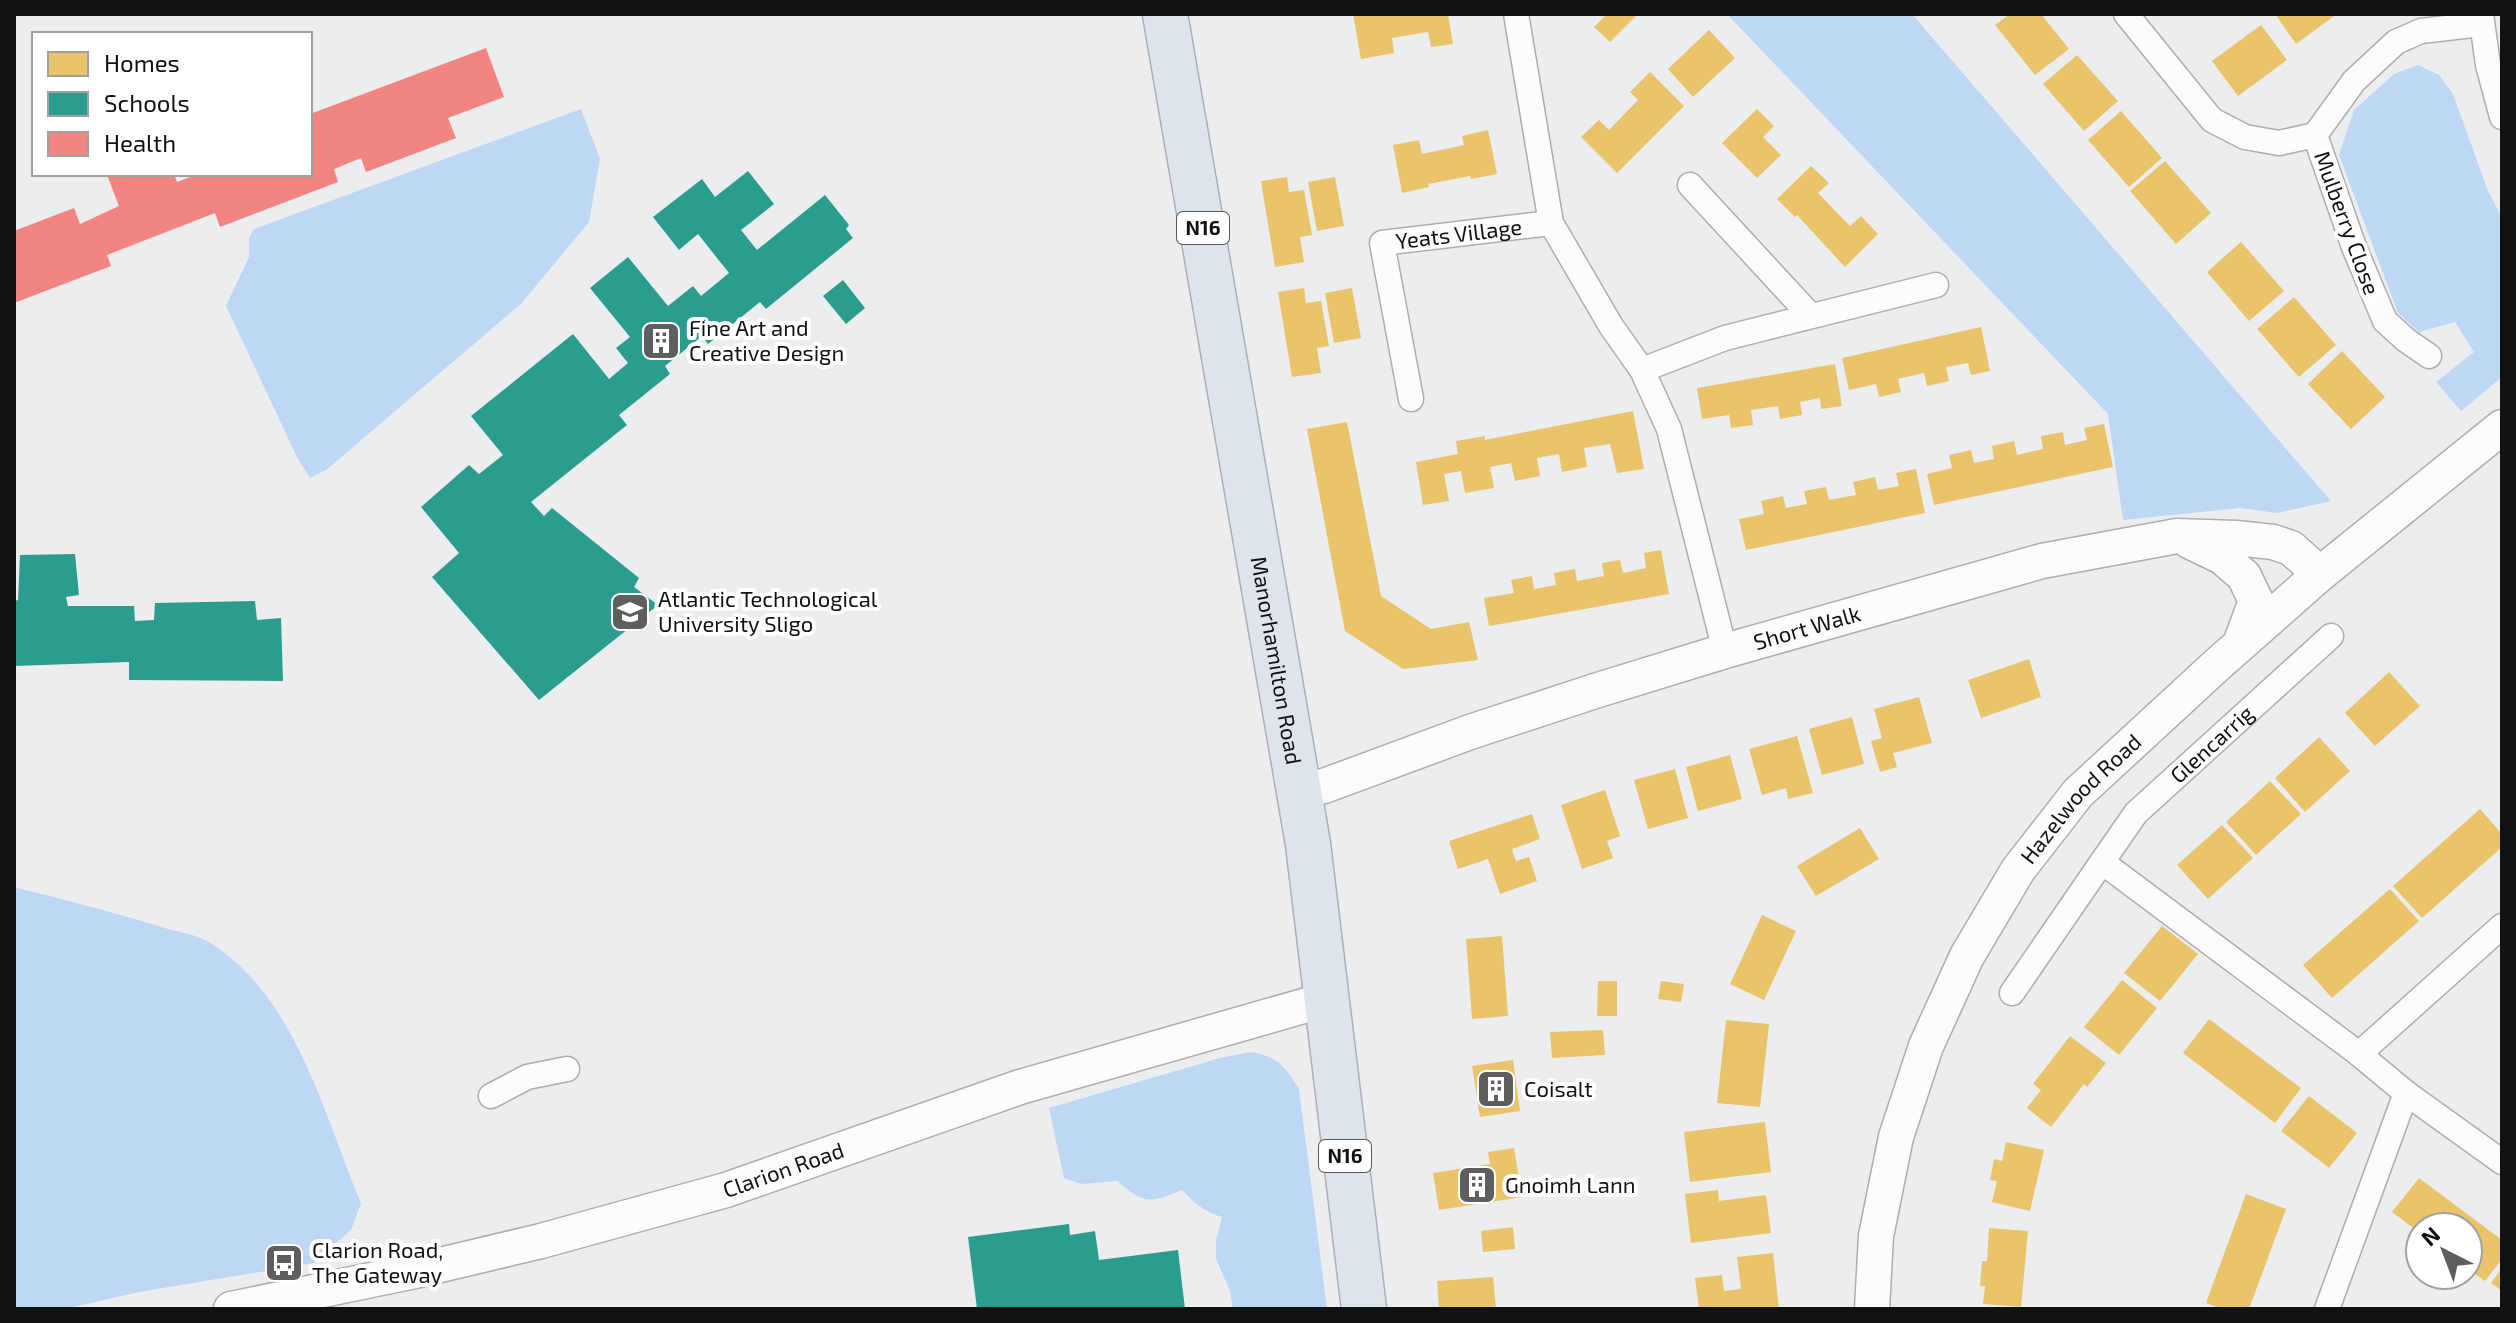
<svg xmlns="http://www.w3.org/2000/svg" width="2516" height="1323" viewBox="0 0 2516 1323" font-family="'Exo 2',sans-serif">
  <rect width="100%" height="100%" fill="#ecedef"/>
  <g fill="#bed7f5">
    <path d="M1727,14H1912L2331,501L2277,513L2240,508L2123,520L2108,414Z"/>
    <path d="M2418,65L2439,75L2453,94L2488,191L2502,218V377L2461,411L2436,382L2474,352L2455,322L2419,332L2398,313L2339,155L2354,110L2394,74Z"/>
    <path d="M581,109L600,159L589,222L521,304L326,470L310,478L297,457L226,306L249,257V238L254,229Z"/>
    <path d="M14,887C63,899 112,912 161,927C175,931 194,934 207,941C295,993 324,1115 361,1203L351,1230L314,1263L139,1292L65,1309H14Z"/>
    <path d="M1251,1052C1278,1057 1285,1066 1299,1089L1327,1309H1233L1230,1291L1216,1259V1240L1222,1217C1205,1212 1194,1203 1182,1190C1150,1203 1145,1205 1117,1181L1081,1184L1064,1178L1049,1108L1220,1058Z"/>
  </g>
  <g fill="#e9c46a">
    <path d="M1353,14H1448L1453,44L1431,47L1428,32L1392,38L1394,53L1361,59Z"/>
    <path d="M1604,14H1638L1610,42L1594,27L1606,15Z"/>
    <path d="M2010,14H2041L2069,49L2035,75L1995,25Z"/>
    <path d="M2275,14H2337L2296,44Z"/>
    <path d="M2261,25L2287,60L2238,96L2212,61Z"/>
    <path d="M1709,30L1735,58L1693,97L1668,69Z"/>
    <path d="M2077,55L2118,101L2084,131L2043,84Z"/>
    <path d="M1650,72L1684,106L1617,173L1581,137L1599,120L1609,130L1638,100L1630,92Z"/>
    <path d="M1757,109L1774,126L1763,137L1781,155L1757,178L1722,143Z"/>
    <path d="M2121,111L2162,158L2129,187L2088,140Z"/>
    <path d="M1488,130L1497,174L1471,179L1470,176L1428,184L1429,187L1402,193L1393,145L1419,140L1422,154L1464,145L1462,136Z"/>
    <path d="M2165,161L2211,213L2176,244L2130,191Z"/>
    <path d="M1811,166L1829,183L1818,193L1850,226L1861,216L1878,234L1845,267L1797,215L1795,217L1777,199Z"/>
    <path d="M1287,177L1289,192L1304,190L1312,235L1300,237L1304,262L1275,267L1261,181Z"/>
    <path d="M1335,177L1344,226L1317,231L1308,182Z"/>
    <path d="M2241,242L2284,291L2249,321L2207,272Z"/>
    <path d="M1304,288L1306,303L1321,301L1329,346L1317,348L1321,373L1292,377L1278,292Z"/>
    <path d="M1352,288L1361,338L1334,343L1325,293Z"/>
    <path d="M2294,297L2336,345L2299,377L2257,329Z"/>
    <path d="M1981,327L1990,371L1971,375L1968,363L1946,367L1949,381L1927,386L1924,373L1898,379L1901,392L1879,397L1876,384L1849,390L1842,358Z"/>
    <path d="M2342,351L2385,397L2351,429L2308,384Z"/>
    <path d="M1835,364L1842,406L1821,409L1820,398L1800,402L1802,415L1780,419L1778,406L1751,410L1753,425L1731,428L1729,415L1702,419L1697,388Z"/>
    <path d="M1633,411L1644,469L1617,473L1610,444L1584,448L1587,467L1562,472L1559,454L1537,458L1540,476L1515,481L1511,463L1490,467L1494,488L1465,493L1461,471L1444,474L1449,501L1423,505L1416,462L1458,454L1456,441L1485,436V440Z"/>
    <path d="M1347,422L1381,596L1431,629L1469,622L1478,660L1403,669L1345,631L1307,429Z"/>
    <path d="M2104,424L2113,467L1934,505L1927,474L1952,468L1949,455L1971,450L1974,463L1994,459L1992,446L2014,441L2017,455L2043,449L2041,436L2063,432L2065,445L2087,440L2084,428Z"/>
    <path d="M1916,469L1925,513L1746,550L1739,519L1764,514L1761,501L1783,496L1786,508L1807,504L1804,491L1826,487L1829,500L1856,495L1853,482L1875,477L1878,490L1899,486L1896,473Z"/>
    <path d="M1661,550L1669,594L1489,626L1484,598L1514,593L1511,580L1532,576L1534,589L1556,585L1554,573L1575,569L1577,581L1604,576L1602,563L1620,560L1623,573L1646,568L1644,553Z"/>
    <path d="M2029,659L2041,697L1981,718L1968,680Z"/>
    <path d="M2389,672L2420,706L2375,746L2345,713Z"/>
    <path d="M1919,697L1932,743L1893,753L1897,767L1880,772L1871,741L1882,738L1874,709Z"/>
    <path d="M1852,717L1864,764L1822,775L1809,729Z"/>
    <path d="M1797,736L1813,793L1788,799L1786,788L1762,795L1749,749Z"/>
    <path d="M2319,737L2350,771L2305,812L2275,778Z"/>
    <path d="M1730,755L1742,799L1698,811L1686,767Z"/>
    <path d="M1675,769L1688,818L1648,829L1634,780Z"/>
    <path d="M2270,781L2301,814L2256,855L2226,822Z"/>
    <path d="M1605,790L1620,836L1607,841L1613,858L1582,869L1561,805Z"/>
    <path d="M2480,809L2502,834V847L2422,918L2393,886Z"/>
    <path d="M1532,814L1540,839L1512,849L1516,861L1529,857L1537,881L1500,894L1488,859L1458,869L1449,841Z"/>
    <path d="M2222,825L2253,858L2208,899L2177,865Z"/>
    <path d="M1860,828L1879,859L1816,896L1797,866Z"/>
    <path d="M2390,889L2419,921L2332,998L2303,965Z"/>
    <path d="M1762,915L1796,931L1764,1000L1730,984Z"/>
    <path d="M2162,926L2198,954L2160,1001L2124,973Z"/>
    <path d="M1502,936L1508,1016L1472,1019L1466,939Z"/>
    <path d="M2122,980L2157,1008L2119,1055L2084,1027Z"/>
    <path d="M1598,981H1617V1016H1597Z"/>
    <path d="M1661,981L1684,984L1681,1002L1658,999Z"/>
    <path d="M2209,1019L2301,1088L2275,1123L2183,1053Z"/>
    <path d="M1726,1020L1769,1024L1760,1107L1717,1103Z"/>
    <path d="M1603,1030L1605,1055L1552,1058L1550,1032Z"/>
    <path d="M2070,1036L2106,1063L2087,1087L2084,1084L2051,1127L2027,1108L2041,1090L2033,1084Z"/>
    <path d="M1513,1060L1520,1111L1480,1117L1472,1066Z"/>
    <path d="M2309,1096L2357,1133L2329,1168L2281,1131Z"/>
    <path d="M1765,1122L1771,1172L1690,1182L1684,1132Z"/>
    <path d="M2006,1142L2044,1150L2030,1211L1992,1202L1997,1181L1990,1180L1994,1159L2002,1161Z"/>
    <path d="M1514,1148L1522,1197L1439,1210L1433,1173L1490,1164L1488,1152Z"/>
    <path d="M2419,1178L2502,1240V1259L2485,1281L2468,1269V1227H2420V1233L2392,1212Z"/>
    <path d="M1718,1190L1719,1201L1766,1195L1771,1233L1691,1243L1685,1194Z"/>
    <path d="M2246,1194L2286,1209L2249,1309H2222L2206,1303Z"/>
    <path d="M1513,1227L1515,1249L1483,1252L1481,1231Z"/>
    <path d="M1989,1228L2028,1231L2021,1307L1983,1304L1985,1286H1980L1982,1261H1987Z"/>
    <path d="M1773,1253L1779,1309H1699L1695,1278L1722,1275L1724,1291L1741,1289L1737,1257Z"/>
    <path d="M2502,1268V1291L2491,1283Z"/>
    <path d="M1493,1277L1496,1309H1439L1437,1281Z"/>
  </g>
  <g fill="#2a9d8f">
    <path d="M748,171L774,204L741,230L757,250L825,195L849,225L846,229L853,238L766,309L760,302L708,344L702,336L665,366L670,374L619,415L627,425L531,502L544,516L552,508L639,578L634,587L658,605L539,700L432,577L459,553L421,507L469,465L479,474L503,455L471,416L573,334L609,379L628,363L616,348L630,337L590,288L628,257L668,306L693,286L701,296L729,273L698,234L679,250L653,217L702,179L715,197Z"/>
    <path d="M843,280L865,308L846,324L823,296Z"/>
    <path d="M75,554L79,595L66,597L68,606H134L135,621L154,620L155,603L255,601L257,620L281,618L283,681L129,680V662L14,666V601L18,600L20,555Z"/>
    <path d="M1069,1224L1070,1235L1095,1231L1099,1260L1178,1250L1185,1309H977L968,1237Z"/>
  </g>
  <path fill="#f28482" d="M486,48L504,97L448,118L456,138L366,172L361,158L334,169L338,182L220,227L215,213L107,255L111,266L14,303V231L74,208L80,224L119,206L107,175L174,174L177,182L198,174H310V114Z"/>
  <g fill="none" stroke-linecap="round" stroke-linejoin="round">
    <g stroke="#acadaf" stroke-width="27">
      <g id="street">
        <path d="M1516,14L1551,223L1611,326L1642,370L1669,429L1725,651"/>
        <path d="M2126,14L2212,120L2245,137L2279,143L2315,135"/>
        <path d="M2481,14L2488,65L2502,117"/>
        <path d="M1690,185L1810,315"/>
        <path d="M2429,356L2406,340L2385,321L2354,247L2315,135L2354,81L2396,42L2421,31L2481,24"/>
        <path d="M1642,370L1725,338L1936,285"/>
        <path id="s1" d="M1411,399L1382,243L1551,223"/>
        <path id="s2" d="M2102,862L2136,813L2331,636"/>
        <path d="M2012,993L2102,862L2359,1054L2406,1093L2327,1309"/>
        <path d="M2359,1054L2502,926"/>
        <path d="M2406,1093L2502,1162"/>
        <path d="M491,1096L527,1077L567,1069"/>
      </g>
    </g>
    <g stroke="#acadaf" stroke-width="37">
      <g id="secondary">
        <path d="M2189,541L2222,557L2244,576L2256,601L2240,644"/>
        <path id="s3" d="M1299,791L1324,786L1470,732L1598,690L1725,651L2042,561L2177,536L2236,538L2273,542L2291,548L2320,574"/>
        <path id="s4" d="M231,1309L415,1271L541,1241L726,1190L1020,1087L1307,1005L1326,1003"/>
        <path id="s5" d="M1872,1309L1876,1236L1896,1137L1926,1046L1967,956L2018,870L2078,793L2218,664L2320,574L2502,427"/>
      </g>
    </g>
    <g stroke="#a9b0b9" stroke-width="47">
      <g id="highway">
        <path id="s6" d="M1165,14L1308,844L1364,1309"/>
      </g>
    </g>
    <use href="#street" stroke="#fcfcfd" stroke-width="24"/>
    <use href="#secondary" stroke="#fcfcfd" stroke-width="34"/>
    <use href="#highway" stroke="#dee4ec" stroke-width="44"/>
  </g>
  <defs>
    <g id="building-square" transform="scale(2)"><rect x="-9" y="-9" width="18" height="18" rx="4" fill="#5d5e5f" stroke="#fff"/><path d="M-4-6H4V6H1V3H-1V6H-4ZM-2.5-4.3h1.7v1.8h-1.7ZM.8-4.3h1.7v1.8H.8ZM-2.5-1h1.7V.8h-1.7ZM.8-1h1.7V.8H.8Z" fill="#fff"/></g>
    <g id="university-square" transform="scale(2)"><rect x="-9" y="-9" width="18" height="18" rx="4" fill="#5d5e5f" stroke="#fff"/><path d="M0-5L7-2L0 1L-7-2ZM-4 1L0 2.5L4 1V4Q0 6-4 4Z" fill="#fff"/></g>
    <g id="bus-square" transform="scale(2)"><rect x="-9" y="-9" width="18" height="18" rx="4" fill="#5d5e5f" stroke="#fff"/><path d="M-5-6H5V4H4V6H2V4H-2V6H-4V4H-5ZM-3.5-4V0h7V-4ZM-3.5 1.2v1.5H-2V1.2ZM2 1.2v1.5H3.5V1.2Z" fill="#fff"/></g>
  </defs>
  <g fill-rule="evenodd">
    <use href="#building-square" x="661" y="341"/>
    <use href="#university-square" x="630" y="612"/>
    <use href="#building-square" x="1496" y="1089"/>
    <use href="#building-square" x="1477" y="1185"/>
    <use href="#bus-square" x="284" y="1263"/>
  </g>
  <g text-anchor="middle" stroke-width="8" stroke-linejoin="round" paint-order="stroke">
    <g fill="#fff" stroke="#585859" stroke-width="2">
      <rect x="1177" y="212" width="52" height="32" rx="6"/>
      <rect x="1319" y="1140" width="52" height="32" rx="6"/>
    </g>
    <g font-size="20" font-weight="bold" fill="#101112">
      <text x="1203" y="235">N16</text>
      <text x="1345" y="1163">N16</text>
    </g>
    <g font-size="22" fill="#101112" stroke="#fff">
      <text transform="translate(2347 223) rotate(70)" y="8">Mulberry Close</text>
      <text dy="8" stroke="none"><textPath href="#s1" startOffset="236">Yeats Village</textPath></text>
      <text dy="8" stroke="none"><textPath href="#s3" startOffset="534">Short Walk</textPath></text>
      <text dy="8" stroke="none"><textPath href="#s6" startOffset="656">Manorhamilton Road</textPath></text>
      <text dy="8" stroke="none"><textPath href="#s2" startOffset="162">Glencarrig</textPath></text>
      <text dy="8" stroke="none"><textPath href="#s5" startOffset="564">Hazelwood Road</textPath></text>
      <text dy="8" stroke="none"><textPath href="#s4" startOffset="570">Clarion Road</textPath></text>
    </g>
    <g font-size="22" fill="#101112" stroke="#fff" text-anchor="start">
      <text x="689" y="336">Fine Art and<tspan x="689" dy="25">Creative Design</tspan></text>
      <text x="658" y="607">Atlantic Technological<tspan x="658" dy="25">University Sligo</tspan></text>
      <text x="1524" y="1097">Coisalt</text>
      <text x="1505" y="1193">Gnoimh Lann</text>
      <text x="312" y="1258">Clarion Road,<tspan x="312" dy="25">The Gateway</tspan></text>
    </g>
  </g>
  <rect width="2516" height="1323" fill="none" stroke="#101112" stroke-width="32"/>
  <rect x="32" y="32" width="280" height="144" fill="#ffffff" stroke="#9fa0a0" stroke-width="2"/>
  <rect x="48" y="52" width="40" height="24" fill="#e9c46a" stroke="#9fa0a0" stroke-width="2"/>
  <text x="104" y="72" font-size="24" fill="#101112">Homes</text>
  <rect x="48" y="92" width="40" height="24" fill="#2a9d8f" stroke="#9fa0a0" stroke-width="2"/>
  <text x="104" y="112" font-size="24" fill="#101112">Schools</text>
  <rect x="48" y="132" width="40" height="24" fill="#f28482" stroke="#9fa0a0" stroke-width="2"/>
  <text x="104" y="152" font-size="24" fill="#101112">Health</text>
  <g transform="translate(2444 1251) rotate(318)"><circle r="38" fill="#ffffff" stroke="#9fa0a0" stroke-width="2"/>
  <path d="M0-6L14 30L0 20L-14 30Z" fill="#5d5e5f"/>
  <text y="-12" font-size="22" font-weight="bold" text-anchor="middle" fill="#101112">N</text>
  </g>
</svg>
